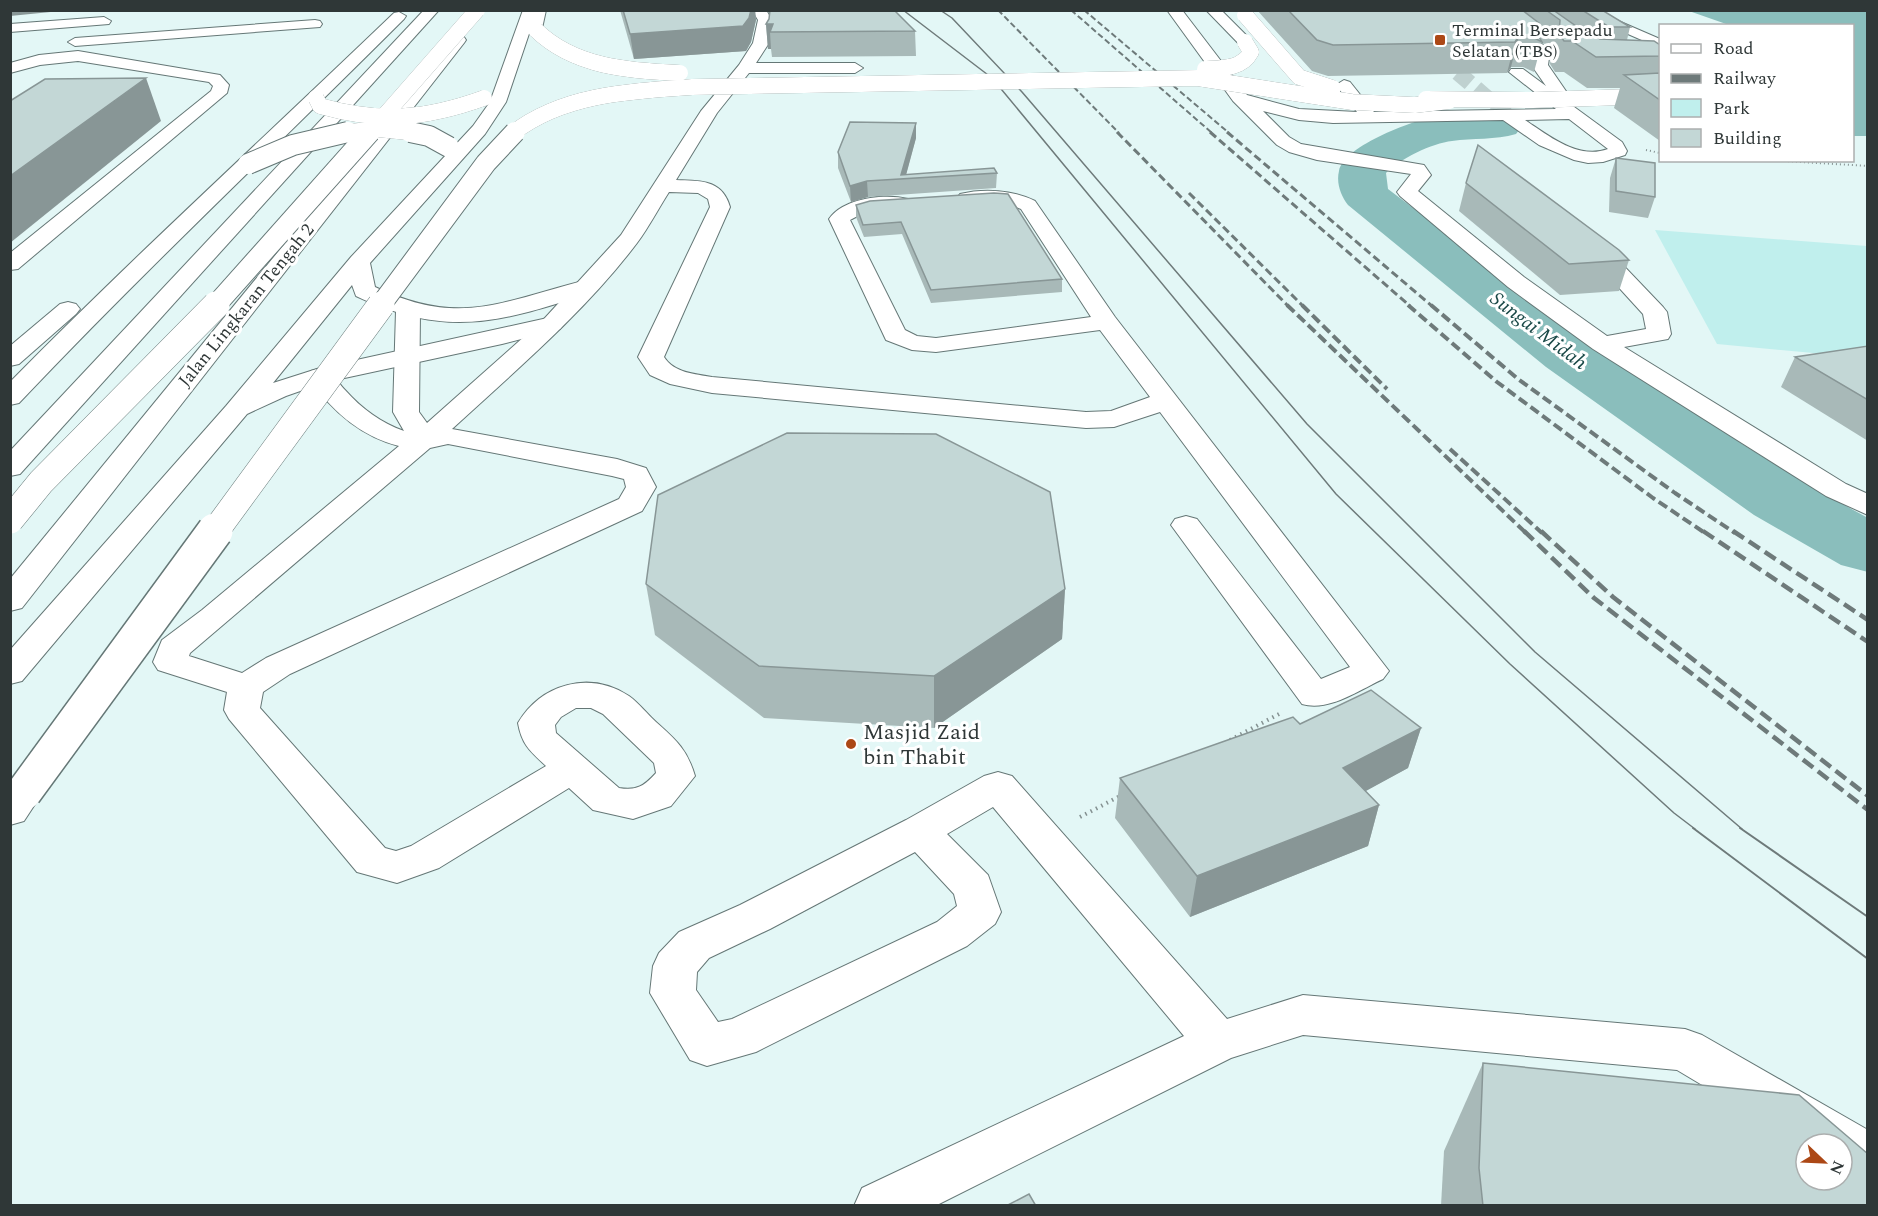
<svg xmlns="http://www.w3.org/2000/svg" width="1878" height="1216" viewBox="0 0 1878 1216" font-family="Spectral,serif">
  <rect width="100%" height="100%" fill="#e3f7f6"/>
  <path fill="#c0efed" d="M1655,230L1867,246V358L1717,344Z"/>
  <path fill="#8abebc" d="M1689,11H1867V136H1853L1852,26L1729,25Z"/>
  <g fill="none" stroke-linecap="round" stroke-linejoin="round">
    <path fill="#8abebc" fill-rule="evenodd" d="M1501,112L1516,116L1523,125L1516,134C1495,140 1473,138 1452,141C1432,143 1400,159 1386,173L1388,189C1543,306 1697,426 1868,518V572L1841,565L1754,515L1546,367L1348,205C1341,196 1336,183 1339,171C1344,145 1417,119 1441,115C1460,112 1481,113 1501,112Z"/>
    <path stroke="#bfd1d0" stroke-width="16" stroke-dasharray="16 8" stroke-linecap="butt" d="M1385,10L1507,115"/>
    <g stroke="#657776" stroke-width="2">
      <g id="minor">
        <path d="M532,10H546L541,33L536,34L529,30Z"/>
        <path d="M752,10H766L772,20L769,43L756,63H855L863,68L855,73H749L717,113L676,180C700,181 722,179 730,207L664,357C674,373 695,374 712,377L1086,412L1111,411L1150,397L1100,330L936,352L912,350L886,340L829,219C843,198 885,193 908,199L911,203L908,207L867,211L850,220L905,330L917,336L936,338L1091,317L1021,209C1000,199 981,207 960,202L957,198L960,194C984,188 1013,190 1035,201L1115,317L1389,671L1383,679C1359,690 1329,712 1302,704L1171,525L1175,519L1186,516L1197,519L1321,679L1350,667L1160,412L1114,427L1086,428L712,393L670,384L650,375L638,357L710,207L708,199L698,193L669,192C658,209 649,227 637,243C584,313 516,370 452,429L617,459L646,468L656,487L642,511L290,674L263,692L260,708L385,848L396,851L411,846L546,766C530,751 522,745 518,723C541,684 589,670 629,696C639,703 647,714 656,722C676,740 687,749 695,776L671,806L633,819L593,810L569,788L439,868L397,883L357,872L229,719L224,710L227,692L158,670L153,662L162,640L202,610L399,446C359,436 330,409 307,376L311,371C317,369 324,367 329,371C335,376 340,385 345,390C361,408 381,423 404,431L393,412L396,311L400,306L408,304L416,306L420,311L419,412L427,423L544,319L621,235L701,111L739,65L753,43L758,20ZM448,444L612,476L624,479L626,487L619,499L266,658L242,673L189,656L190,653L430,448ZM576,708H591L603,714L654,763L656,773C644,786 637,791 619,788L556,733L555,725L561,717Z"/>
        <path d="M1167,10H1182L1247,95L1299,109L1357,112L1336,85L1344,80L1350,82L1374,112L1556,109L1509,72L1511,69H1523L1546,86L1532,66L1534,52L1479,10H1496L1547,48L1550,51L1548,65L1570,97L1566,101L1622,142L1627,151L1625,155L1603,162L1588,163L1574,160L1539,145L1503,120L1333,123L1299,120L1263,111L1289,137L1301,144L1424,165L1431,175L1418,191L1524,277L1607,336L1646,329L1643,314L1580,245L1583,240L1591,239L1599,240L1663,307L1667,312L1671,334L1668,339L1624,347L1846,484L1868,494V515L1826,496L1593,349L1508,287L1400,196L1397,192L1411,174L1317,160L1289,152L1277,145L1233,101ZM1569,119L1608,149C1578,160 1549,136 1525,120Z"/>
        <path d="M1206,10H1221L1250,39L1252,42L1250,45H1240Z"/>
        <path d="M1573,10H1593L1660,39V48Z"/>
        <path d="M104,17L111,21L109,24L10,32V24Z"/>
        <path d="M315,20L320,21L322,24L320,27L75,46L68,42L75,38Z"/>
        <path d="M78,51L220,75L229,85L227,93L18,269L10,270V253L211,91L213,86L209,82L78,61L40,65L10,73V63L39,55Z"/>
        <path d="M998,772L1012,776L1227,1019L1303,995L1685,1029L1702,1035L1868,1130V1181L1842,1169V1144H1806V1147L1677,1070L1303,1035L1231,1058L935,1206H854L862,1188L1184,1036L993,807L947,834L988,875L1001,912L995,924L967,946L756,1052L707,1066L690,1060L650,993L653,966L659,953L679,932L740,905L906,820L984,776ZM915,852L954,894L957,906L937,922L732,1019L718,1022L696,990L697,972L709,958L770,929Z"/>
        <path d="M24,778L38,782L43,792L24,821L10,825V782Z"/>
      </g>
    </g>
    <g stroke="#657776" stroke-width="2">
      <g id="highway">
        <path d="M424,10H439L20,474L10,476V451Z"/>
        <path d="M523,10H537L506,102L485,134L370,263L375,287C461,328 502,301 587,280L595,282L598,287L595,292C502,321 449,340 356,296L352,285L273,383L320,368L552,317L560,319L564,324L560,329L502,344L326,382L286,396L247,414L22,681L10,684V650L226,406L351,257L473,126L490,102Z"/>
        <path d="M399,12L406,16L404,19C276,147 144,271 19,403L10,405V382C135,255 266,136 394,13Z"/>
        <path d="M459,36L464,37L466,40L464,43L22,608L10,611V579L454,37Z"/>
        <path d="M68,302L76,304L80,309L76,314L19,364L10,366V346L60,304Z"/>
      </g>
    </g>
    <g stroke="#859292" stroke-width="2" stroke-dasharray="1 3" stroke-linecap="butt">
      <path d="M1646,150L1660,153"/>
      <path d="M1765,160L1777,161"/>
      <path d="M1784,161L1868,166"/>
    </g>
    <g stroke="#859292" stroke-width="4" stroke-dasharray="1.5 4.5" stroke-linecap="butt">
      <path d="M1230,740L1279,714"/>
      <path d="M1080,817L1122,795"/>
    </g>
    <use href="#minor" fill="#fff" fill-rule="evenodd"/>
    <use href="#highway" fill="#fff" fill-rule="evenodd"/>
    <g stroke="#6e7a7a" stroke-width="1.5">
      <path d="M903,10L992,78L1336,494L1510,664L1674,813L1695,829"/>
      <path d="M940,10L952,18L1022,92L1307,424L1535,652L1742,829"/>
    </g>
    <g stroke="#6e7a7a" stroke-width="2">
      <path d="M1693,828L1868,959"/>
      <path d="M1740,828L1868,917"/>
    </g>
    <g stroke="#6e7a7a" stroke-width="2" stroke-dasharray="6 3" stroke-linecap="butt">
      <path d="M998,10L1119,133"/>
      <path d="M1071,10L1212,133"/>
      <path d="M1084,10L1229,133"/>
    </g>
    <g stroke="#6e7a7a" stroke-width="3" stroke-dasharray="8 4" stroke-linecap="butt">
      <path d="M1117,132L1288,306"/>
      <path d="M1210,132L1410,306"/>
      <path d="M1227,132L1432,306"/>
      <path d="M1189,193L1303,306"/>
    </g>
    <g stroke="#6e7a7a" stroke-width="4" stroke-dasharray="10 4.5" stroke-linecap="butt">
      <path d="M1287,305L1526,533"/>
      <path d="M1302,305L1387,389"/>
      <path d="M1408,305L1497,382L1653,498L1705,533"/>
      <path d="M1431,305L1518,379L1675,493L1735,533"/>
      <path d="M1450,449L1542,533"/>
    </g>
    <g stroke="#6e7a7a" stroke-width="4.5" stroke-dasharray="13 6" stroke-linecap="butt">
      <path d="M1524,531L1594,598L1868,810"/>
      <path d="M1541,531L1613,597L1868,796"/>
      <path d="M1703,531L1868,642"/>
      <path d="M1733,531L1868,620"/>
    </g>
    <g stroke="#657776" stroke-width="16" stroke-linecap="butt">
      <g id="minor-bridge-far3">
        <path d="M1245,15L1299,77L1333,88"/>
        <path d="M536,30C574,67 629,71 680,73"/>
        <path d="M1205,69C1222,68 1242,69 1251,52L1245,42"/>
        <path d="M1426,99L1533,100L1660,96"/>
        <path d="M513,133C563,94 631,91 692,87L1197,78L1352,102L1415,105L1449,101"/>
      </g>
    </g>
    <g stroke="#657776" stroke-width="22" stroke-linecap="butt">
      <path id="minor-bridge-far2" d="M380,306L486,163L515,132"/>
    </g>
    <g stroke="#657776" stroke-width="28" stroke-linecap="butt">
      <path id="minor-bridge-far1" d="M214,533L381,305"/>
    </g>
    <g stroke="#657776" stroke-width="38" stroke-linecap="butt">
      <path id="minor-bridge" d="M24,792L215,531"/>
    </g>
    <g stroke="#657776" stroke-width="16" stroke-linecap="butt">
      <g id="highway-bridge-far2">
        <path d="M316,98L320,106C380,123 426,119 484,98"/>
        <path d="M341,133L377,129L417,133"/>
        <path d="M369,133L477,10"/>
      </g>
    </g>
    <g stroke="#657776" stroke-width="22" stroke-linecap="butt">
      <g id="highway-bridge-far1">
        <path d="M410,132L429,136L449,147"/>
        <path d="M248,164L293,145L348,132"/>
        <path d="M215,306L370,132"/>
      </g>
    </g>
    <g stroke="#657776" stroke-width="28" stroke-linecap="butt">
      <path id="highway-bridge" d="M10,520L41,482L216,305"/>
    </g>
    <use href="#minor-bridge-far3" stroke="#fff" stroke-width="16"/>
    <use href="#minor-bridge-far2" stroke="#fff" stroke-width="20"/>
    <use href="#minor-bridge-far1" stroke="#fff" stroke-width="27"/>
    <use href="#minor-bridge" stroke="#fff" stroke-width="35"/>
    <use href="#highway-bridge-far2" stroke="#fff" stroke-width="16"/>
    <use href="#highway-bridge-far1" stroke="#fff" stroke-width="20"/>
    <use href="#highway-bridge" stroke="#fff" stroke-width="27"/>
  </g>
  <g fill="#a8b9b8">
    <path d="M620,10H755L756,20L751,42L746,51L634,59Z"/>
    <path d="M768,10H894L915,31L916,56L772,57L771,49H768L766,24L769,19L770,13Z"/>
    <path d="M1257,10H1602L1630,27L1627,40L1660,56V141L1614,108L1620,88H1587L1564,72H1555L1550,64L1552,49L1542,42L1534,72L1523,67H1511L1507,73L1328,76L1312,71Z"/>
    <path d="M916,123V138L906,174L997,173L996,188L868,197L851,202L838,168V152Z"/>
    <path d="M1616,158L1655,197L1648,218L1609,212L1610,178Z"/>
    <path d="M1768,160H1787V162Z"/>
    <path d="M1466,183L1629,260L1619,291L1560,295L1459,211Z"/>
    <path d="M856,205L1062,279V292L931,303L902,234L864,237L856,217Z"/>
    <path d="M1868,346V441L1781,387L1795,357Z"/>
    <path d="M646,584L1065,589L1062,639L934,728L764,718L655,635Z"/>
    <path d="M1300,724L1421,728L1408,768L1365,791L1379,805L1368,846L1190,917L1115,818L1120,778Z"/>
    <path d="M1483,1063L1868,1206H1441L1444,1151Z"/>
  </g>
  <g fill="#889696">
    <path d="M10,10H71L10,16Z"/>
    <path d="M751,10H755L756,20L751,42L746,51L634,59L630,34Z"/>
    <path d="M766,24H773L770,32L771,49H768Z"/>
    <path d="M1519,36L1511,67L1507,73L1515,42Z"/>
    <path d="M146,78L161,121L10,243V176Z"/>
    <path d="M916,123V138L905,179L901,175Z"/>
    <path d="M867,181L868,197L851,202L850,186Z"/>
    <path d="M1065,589L1062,639L934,728V676Z"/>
    <path d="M1421,728L1408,768L1333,809L1343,768Z"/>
    <path d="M1379,805L1368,846L1190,917L1197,876Z"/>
  </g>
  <g fill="#c3d7d6" stroke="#889696" stroke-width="1.5" fill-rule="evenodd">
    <path d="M623,10H751L749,18L743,26L630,34Z"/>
    <path d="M770,10H894L915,31L770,32L773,24H766L769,19Z"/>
    <path d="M1288,10H1522L1539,23L1538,35L1542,42L1531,36H1519L1515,42L1333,45L1317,40Z"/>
    <path d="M1546,10H1553L1579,28L1600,39L1654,41L1660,45V56L1596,57L1572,41H1564L1559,34L1560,20Z"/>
    <path d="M1582,10H1602L1630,27H1609Z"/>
    <path d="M1660,73V100L1624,75Z"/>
    <path d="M146,78L10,176V101L45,79Z"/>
    <path d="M850,122L916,123L901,175L994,168L997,173L867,181L850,186L838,152Z"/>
    <path d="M1478,145L1619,250L1629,260L1569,264L1466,183Z"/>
    <path d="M1616,158L1655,163V197L1616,191Z"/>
    <path d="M994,193L1008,194L1062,279L931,290L901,222L863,225L856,205L870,201Z"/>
    <path d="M1868,346V400L1795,357Z"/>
    <path d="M787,433L936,434L1050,492L1065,589L934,676L759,666L646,584L658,495Z"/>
    <path d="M1371,690L1421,728L1343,768L1379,805L1197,876L1120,778L1293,717L1300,724Z"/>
    <path d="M1483,1063L1799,1095L1868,1154V1206H1483L1479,1168ZM1806,1144H1842V1180H1806Z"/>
    <path d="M1029,1194L1036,1206H1006Z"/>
  </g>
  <g fill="#ac4816" stroke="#fff" stroke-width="2">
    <rect x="1434" y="34" width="12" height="12" rx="3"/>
    <circle cx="851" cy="744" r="6"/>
  </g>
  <g text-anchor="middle" stroke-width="6" stroke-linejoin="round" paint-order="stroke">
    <g font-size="18" fill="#2f3737" stroke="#fff" text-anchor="start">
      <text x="1452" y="36">Terminal Bersepadu<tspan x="1452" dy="21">Selatan (TBS)</tspan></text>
    </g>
    <g font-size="18" fill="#2f3737" stroke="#fff">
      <text transform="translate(246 305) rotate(-51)" y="6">Jalan Lingkaran Tengah 2</text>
    </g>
    <g font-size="20" font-style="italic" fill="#1a4947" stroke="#fff">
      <text transform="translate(1539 330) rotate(37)" y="7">Sungai Midah</text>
    </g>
    <g font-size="22" fill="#2f3737" stroke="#fff" text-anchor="start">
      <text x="863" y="739">Masjid Zaid<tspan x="863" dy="25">bin Thabit</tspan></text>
    </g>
  </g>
  <rect width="1878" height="1216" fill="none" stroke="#2f3737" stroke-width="24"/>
  <rect x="1659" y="24" width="195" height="138" fill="#ffffff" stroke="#acafaf" stroke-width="1.5"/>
  <rect x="1671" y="44" width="30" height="9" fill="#ffffff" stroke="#acafaf" stroke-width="1.5"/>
  <text x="1713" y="54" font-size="18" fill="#2f3737">Road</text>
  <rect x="1671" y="74" width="30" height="9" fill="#6e7a7a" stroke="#acafaf" stroke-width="1.5"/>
  <text x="1713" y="84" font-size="18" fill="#2f3737">Railway</text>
  <rect x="1671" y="99" width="30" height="18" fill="#c0efed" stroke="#acafaf" stroke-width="1.5"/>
  <text x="1713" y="114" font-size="18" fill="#2f3737">Park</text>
  <rect x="1671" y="129" width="30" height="18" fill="#c3d7d6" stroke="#acafaf" stroke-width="1.5"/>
  <text x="1713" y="144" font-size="18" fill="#2f3737">Building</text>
  <g transform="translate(1824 1162) rotate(113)"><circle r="28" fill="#ffffff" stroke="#acafaf" stroke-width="1.5"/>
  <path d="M0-4.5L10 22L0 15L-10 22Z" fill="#ac4816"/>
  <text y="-9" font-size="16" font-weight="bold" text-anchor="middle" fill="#2f3737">N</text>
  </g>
</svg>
